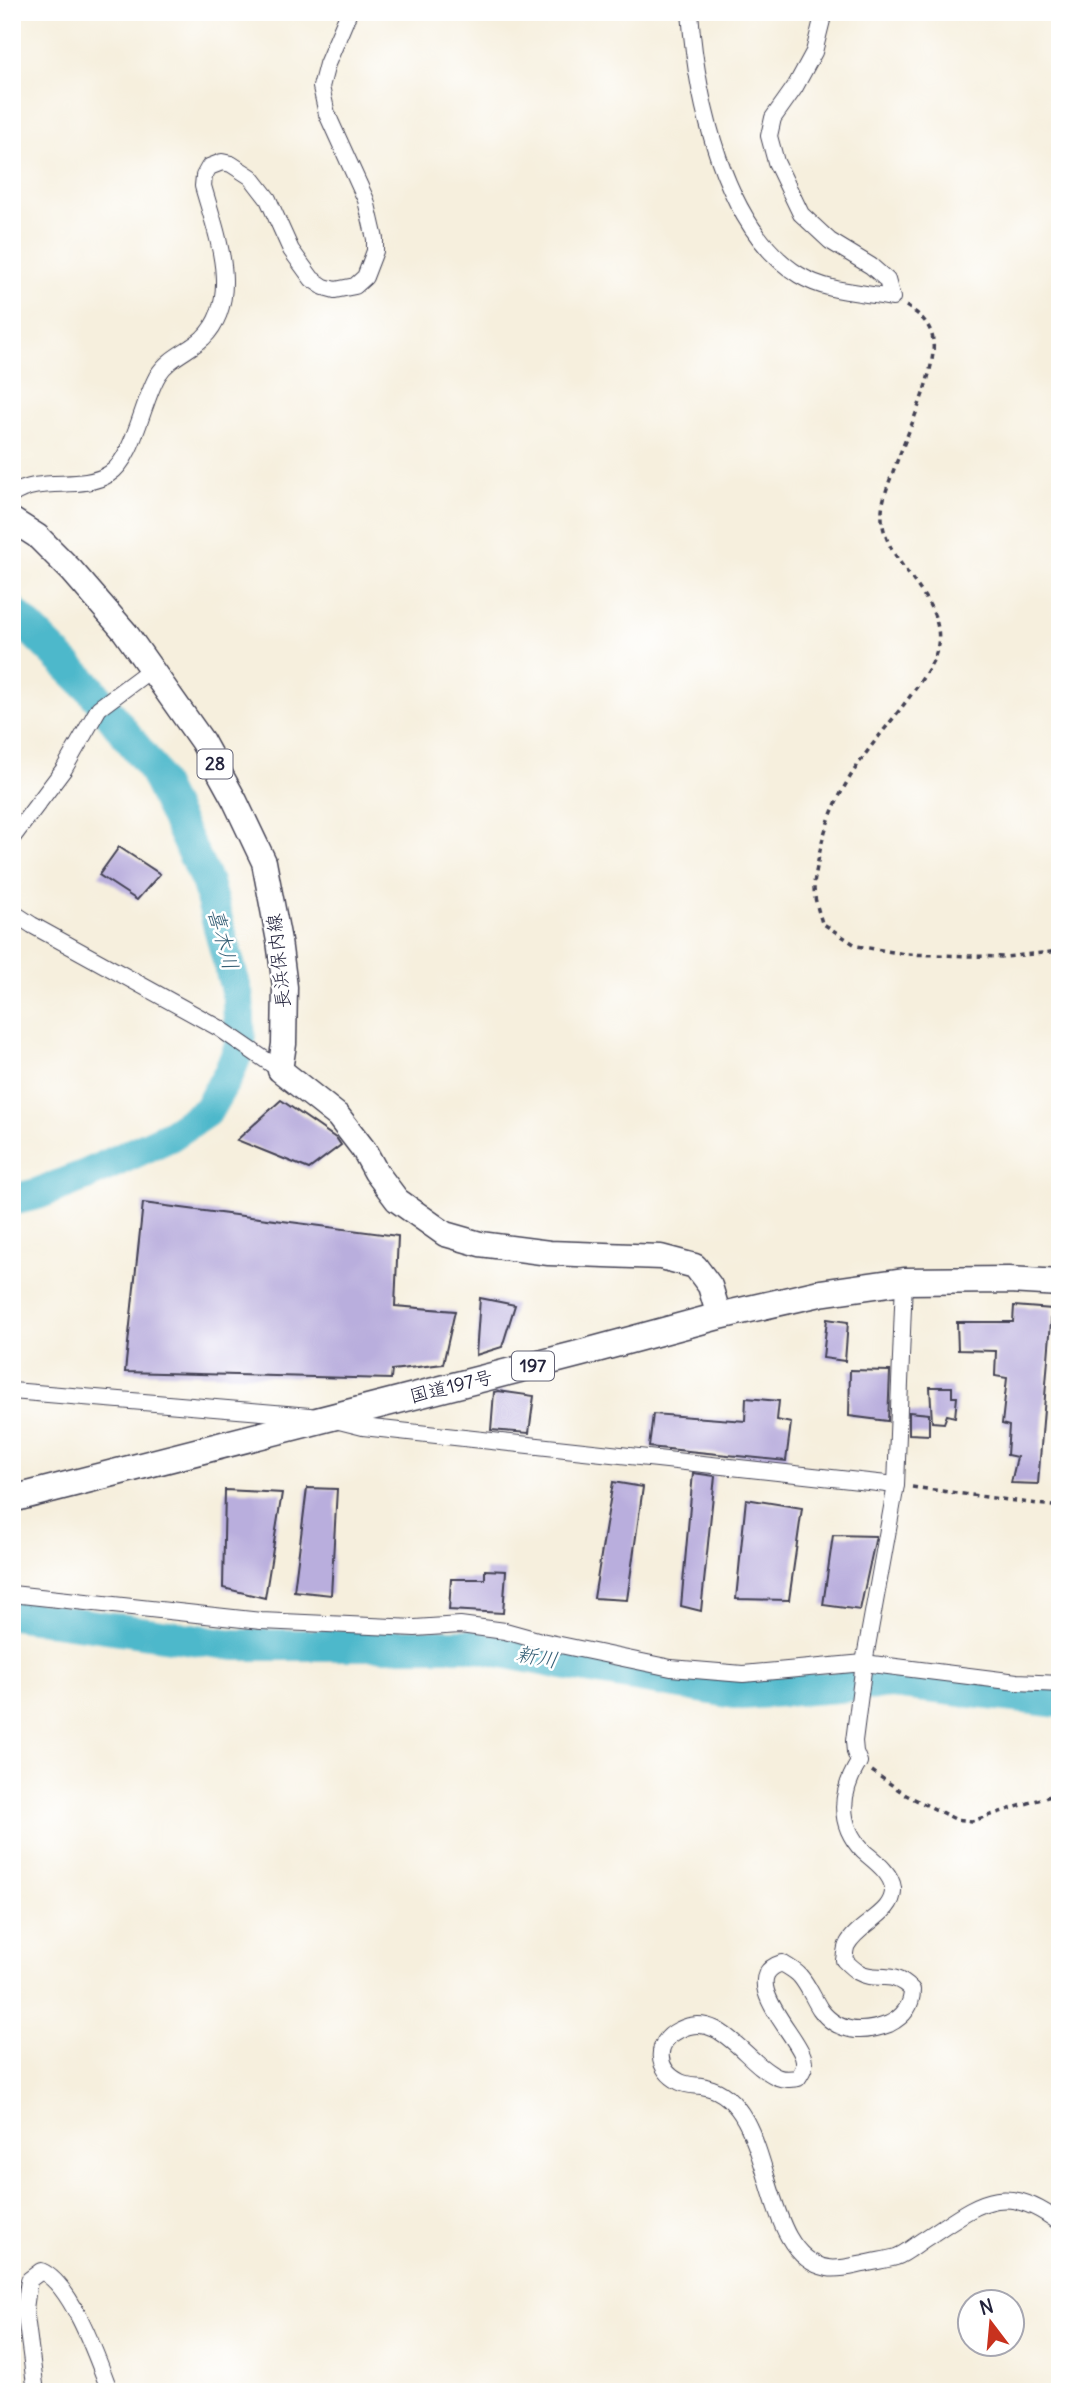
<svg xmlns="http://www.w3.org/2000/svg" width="1072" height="2404" viewBox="0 0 1072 2404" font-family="Delius,'Klee One',sans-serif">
  <rect width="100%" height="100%" fill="#fff"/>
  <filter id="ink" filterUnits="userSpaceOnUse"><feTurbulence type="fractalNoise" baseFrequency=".0143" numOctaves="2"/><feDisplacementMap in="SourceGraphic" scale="14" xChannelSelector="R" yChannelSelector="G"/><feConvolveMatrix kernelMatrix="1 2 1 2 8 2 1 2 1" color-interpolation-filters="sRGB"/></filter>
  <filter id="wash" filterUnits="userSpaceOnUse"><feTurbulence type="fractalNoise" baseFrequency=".00686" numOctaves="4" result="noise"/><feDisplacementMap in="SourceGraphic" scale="28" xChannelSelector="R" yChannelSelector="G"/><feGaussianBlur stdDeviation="1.57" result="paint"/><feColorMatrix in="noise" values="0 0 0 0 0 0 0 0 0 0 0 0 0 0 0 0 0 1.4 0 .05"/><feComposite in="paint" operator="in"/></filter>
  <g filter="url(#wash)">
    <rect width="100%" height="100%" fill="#f6efdd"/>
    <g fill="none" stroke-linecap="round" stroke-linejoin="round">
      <g stroke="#4eb8cb" stroke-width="32">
        <path d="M12,611L90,688L152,768L207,883L238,997L240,1046L229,1073L207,1111L170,1136L86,1175L37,1194L12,1200"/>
        <path d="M12,1614L235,1645H468L563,1664L741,1694L892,1683L1060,1702"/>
      </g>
    </g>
    <g id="blocks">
      <g fill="#b9aedd">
        <path d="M119,847L160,874L137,900L99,875Z"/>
        <path d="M281,1100L337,1139L341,1145L309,1169L237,1140Z"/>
        <path d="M143,1203L398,1236L395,1306L455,1311L443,1364L392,1370L391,1379L125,1372Z"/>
        <path d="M480,1298L515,1305L502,1347L476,1355Z"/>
        <path d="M1014,1306L1052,1309L1038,1484L1011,1483L1017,1457L1007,1455L1009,1426L1002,1424L1007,1378L995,1376L996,1351L958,1350L957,1322H1013Z"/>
        <path d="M827,1319L848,1322L845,1361L823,1358Z"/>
        <path d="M850,1370L890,1371L888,1421L849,1416Z"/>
        <path d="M930,1387H952V1397H957L955,1417L947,1415L944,1423L932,1422Z"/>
        <path d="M498,1391L534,1396L529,1433L491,1430L494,1392Z"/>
        <path d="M746,1398L779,1401L777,1420L791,1423L786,1461L649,1447L653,1414L745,1421Z"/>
        <path d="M909,1412L929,1414V1435L909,1434Z"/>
        <path d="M693,1473L715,1476L701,1611L681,1606Z"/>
        <path d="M613,1482L643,1487L627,1600L594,1598Z"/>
        <path d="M307,1488L337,1489L331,1595L294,1591Z"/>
        <path d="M225,1490L282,1493L265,1598L223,1588Z"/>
        <path d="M746,1499L802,1508L789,1600L736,1599Z"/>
        <path d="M833,1535L876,1536L860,1610L823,1605Z"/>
        <path d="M485,1570L506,1571L503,1613L449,1610L451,1579H485Z"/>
      </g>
    </g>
  </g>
  <g filter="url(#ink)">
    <use href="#blocks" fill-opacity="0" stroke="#424153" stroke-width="2"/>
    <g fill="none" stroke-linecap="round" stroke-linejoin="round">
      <g stroke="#424153" stroke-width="18">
        <g id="minor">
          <path d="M690,12C696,95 723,228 799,275C827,292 861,292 892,298L887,280L871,266L830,241L801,214L776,162L769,136L773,118L795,87L814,52L824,12"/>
          <path d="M12,495C41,475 80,492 109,474C134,459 143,399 158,375C169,357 189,351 203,338C243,298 216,233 203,186L204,176L209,167L222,162L231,164L251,177L268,199L291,250L312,279L324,287L335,290L355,286L365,277L375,251V239L366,200L327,114L321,87L327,64L349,12"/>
          <path d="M12,838L64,769L99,708L150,670"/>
          <path d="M12,912L32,925L219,1028L280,1070"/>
          <path d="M904,1281L896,1485L864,1663L854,1741L855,1752L859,1762C841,1791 836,1823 863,1851C873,1860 891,1872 893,1888C895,1914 858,1923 847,1945C845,1949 845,1955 844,1960C848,1964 853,1969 858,1972C877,1983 891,1968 912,1990C912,2006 903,2017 889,2024C863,2034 837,2033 820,2009C813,1998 808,1985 800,1976C796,1971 788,1967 782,1963C735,1977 798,2036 803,2057C806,2067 803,2070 798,2078C791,2079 784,2080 777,2077C745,2063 720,2008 679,2030C653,2043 656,2070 680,2082C688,2086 698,2085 706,2087C778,2103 756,2256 828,2268C839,2270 853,2266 864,2264C875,2261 886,2260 896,2257C905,2254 914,2246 923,2240C975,2207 1001,2177 1060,2223"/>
          <path d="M12,1391L310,1416"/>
          <path d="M335,1420L363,1427L896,1485"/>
          <path d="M12,1594L261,1621L415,1628L460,1625L505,1631L541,1641L671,1668L743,1674L864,1663L1017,1682L1060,1684"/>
          <path d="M36,2392L25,2309L29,2280L41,2271C72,2284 98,2360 110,2392"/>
        </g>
      </g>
      <g stroke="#424153" stroke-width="27">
        <path id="primary" d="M12,520L37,536L72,571L125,632L202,741L235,801L264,862L279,941L285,987L284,1044L280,1070L338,1116L364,1150L376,1172L397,1200L445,1234L480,1244L549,1253L661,1257L695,1266L710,1286L719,1316"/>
      </g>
      <g stroke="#424153" stroke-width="29">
        <path id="trunk" d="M12,1499L582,1353L719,1316L820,1293L904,1281L1009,1280L1060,1283"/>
      </g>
      <g stroke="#424153" stroke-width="3.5" stroke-dasharray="5 5" stroke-linecap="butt">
        <path d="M906,306C917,313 926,319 931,332C945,366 891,463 883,503C871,563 957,597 935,656C928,674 900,710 887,726C853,768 827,807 818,861C817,869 814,879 814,887C814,899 819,912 822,923L857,946L905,954L1005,957L1060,951"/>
        <path d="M912,1487L1060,1507"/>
        <path d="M872,1771L906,1795L955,1819L972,1821L1060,1793"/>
      </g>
      <use href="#minor" stroke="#fff" stroke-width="16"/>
      <use href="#primary" stroke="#fff" stroke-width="24"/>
      <use href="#trunk" stroke="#fff" stroke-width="26"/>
    </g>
  </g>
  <g text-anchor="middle" stroke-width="5" stroke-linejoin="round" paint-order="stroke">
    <g fill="#fff" stroke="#646476" stroke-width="2">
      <rect x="197.5" y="749.5" width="35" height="29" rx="5"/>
      <rect x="512" y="1351.5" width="42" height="29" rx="5"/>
    </g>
    <g font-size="18" font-weight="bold" fill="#22223b">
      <text x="215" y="770">28</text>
      <text x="533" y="1372">197</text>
    </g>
    <g font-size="19" fill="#22223b" stroke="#fff">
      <text transform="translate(278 961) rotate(-96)" y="7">長浜保内線</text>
      <text transform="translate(451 1386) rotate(-14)" y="7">国道197号</text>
    </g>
    <g font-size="21" font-style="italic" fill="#345e75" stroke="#fff">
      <text transform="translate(223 939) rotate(75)" y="7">喜木川</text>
      <text transform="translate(537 1657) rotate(10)" y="7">新川</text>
    </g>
  </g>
  <rect width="1072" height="2404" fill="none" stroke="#fff" stroke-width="42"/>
  <g transform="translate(991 2323) rotate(344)"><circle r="33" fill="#ffffff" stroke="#a7a7b1" stroke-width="2"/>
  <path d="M0-5L12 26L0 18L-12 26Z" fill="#c8321e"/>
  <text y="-10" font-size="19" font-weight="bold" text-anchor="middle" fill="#22223b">N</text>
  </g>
</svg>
